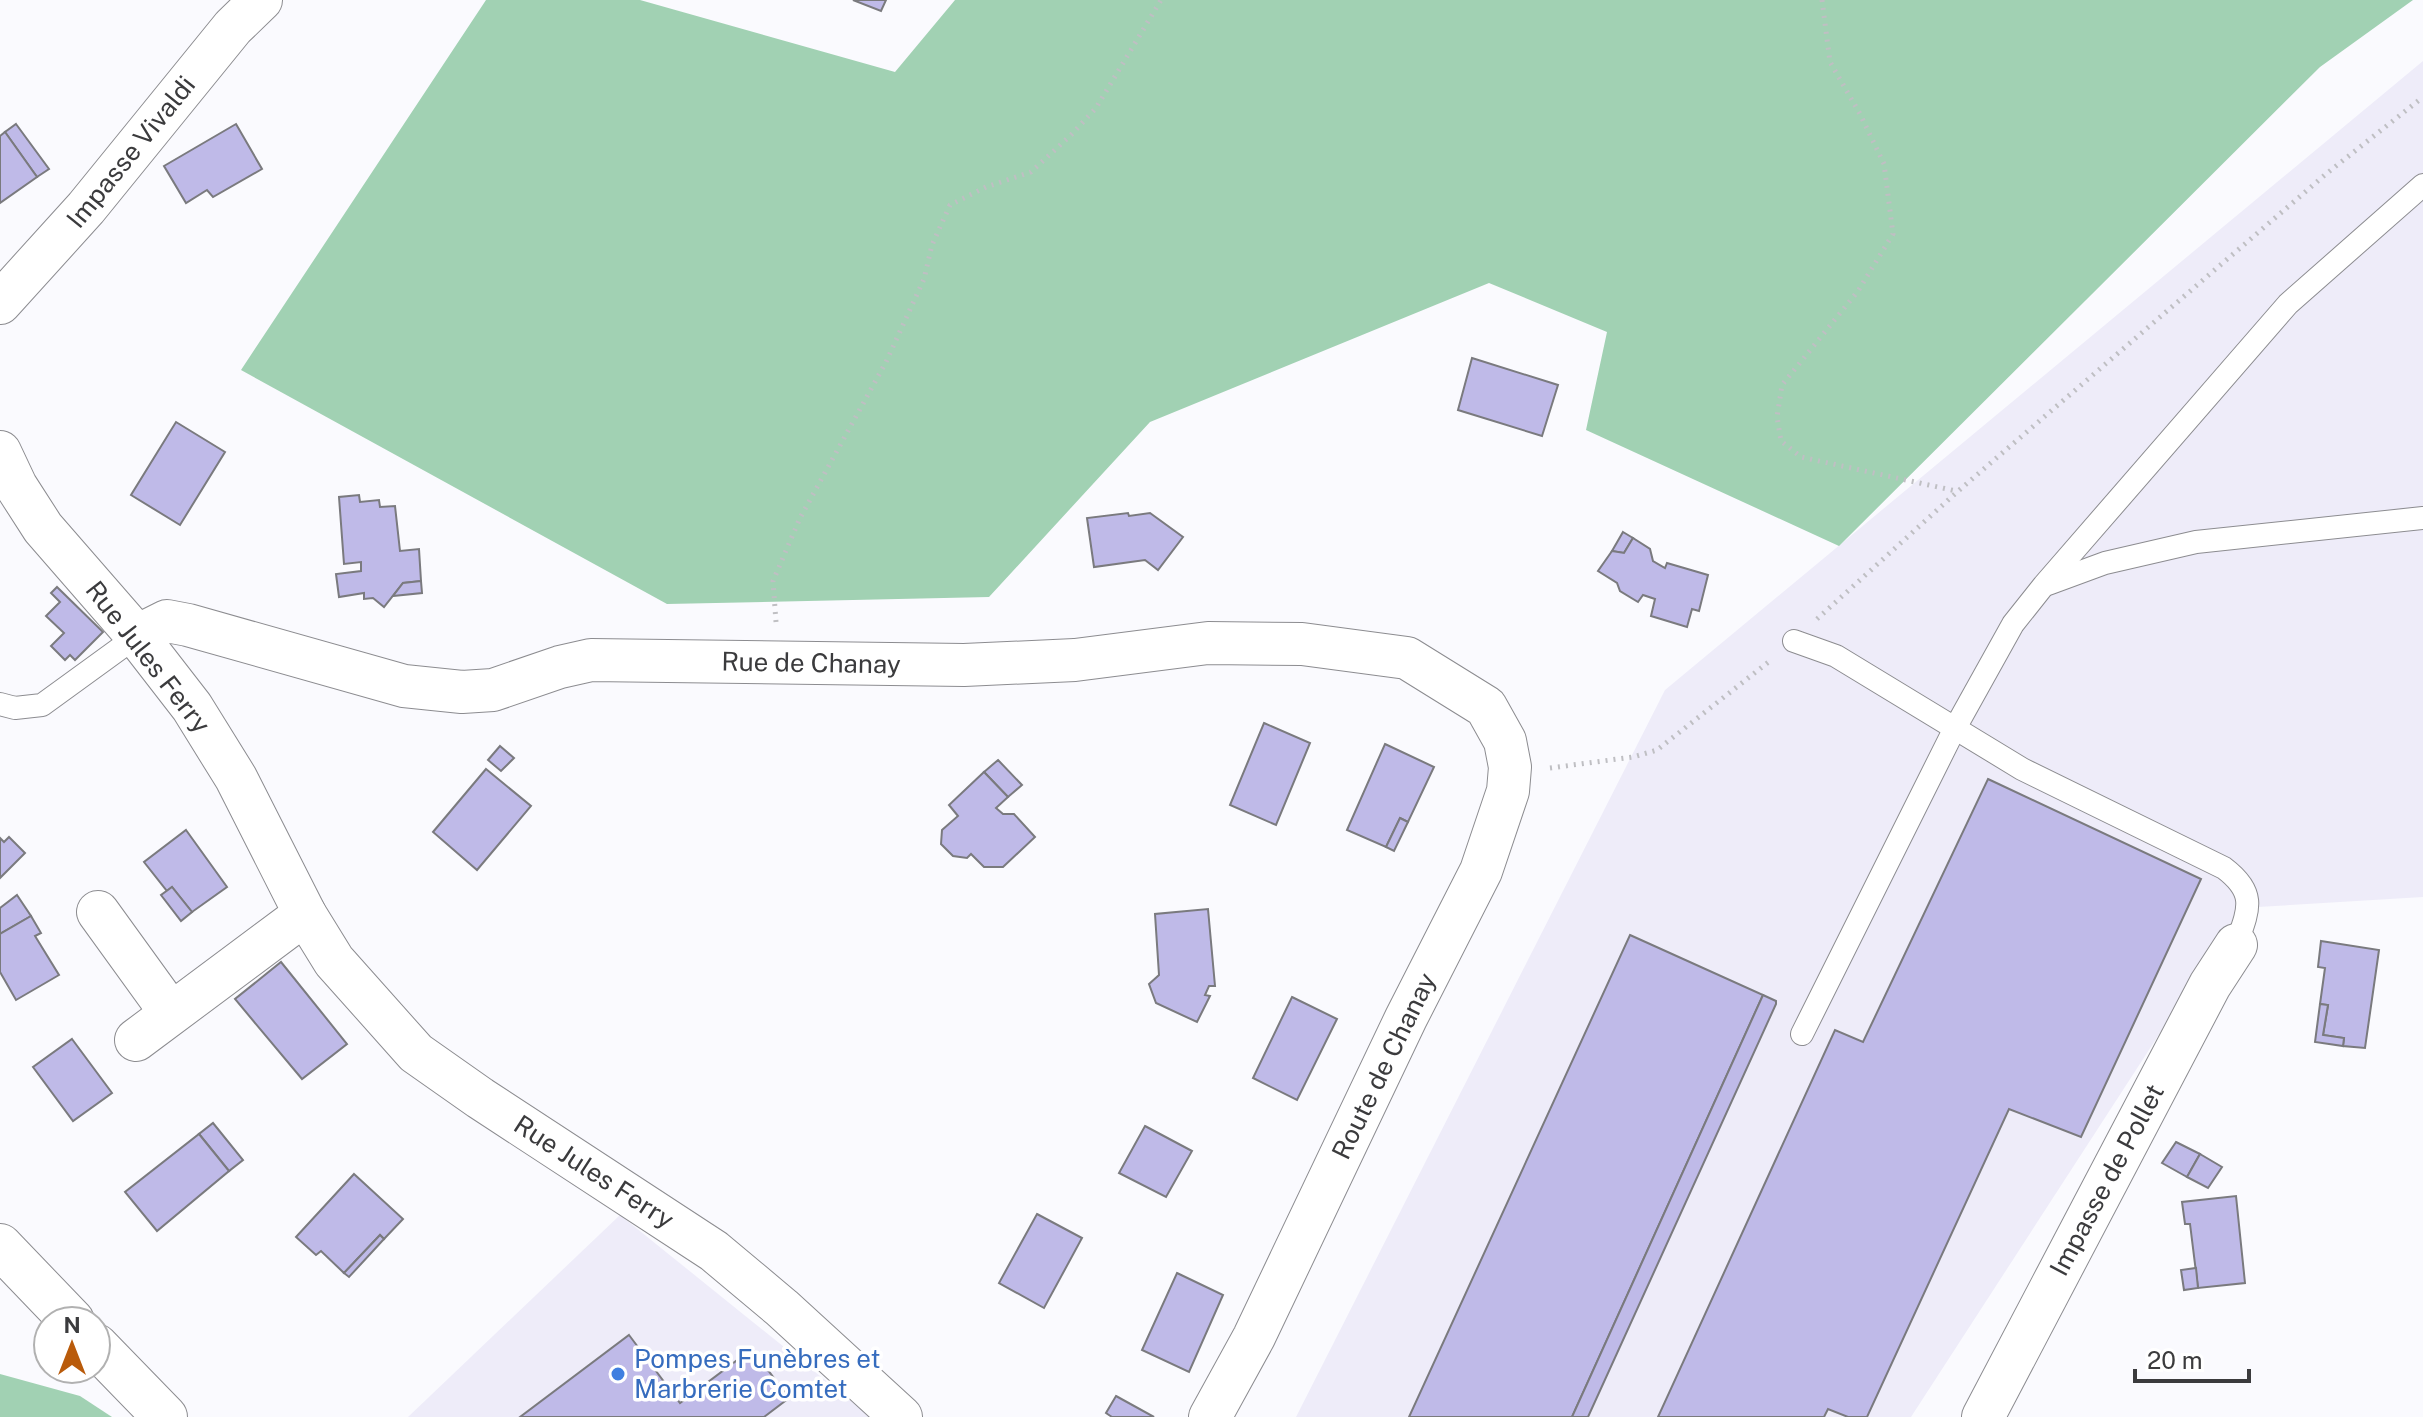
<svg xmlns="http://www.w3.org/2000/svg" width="2423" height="1417" viewBox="0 0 2423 1417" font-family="'Public Sans',sans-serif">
  <rect width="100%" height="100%" fill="#fafafe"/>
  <g fill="#eeecf9">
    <path d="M2423,61V897L2241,908L1911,1417H1296L1665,690Z"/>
    <path d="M620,1215L871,1417H408Z"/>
  </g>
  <g fill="#a1d1b3">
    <path d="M486,0H640L895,72L955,0H2413L2320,67L1839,546L1586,430L1607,332L1489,283L1150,422L989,597L667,604L241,370Z"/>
    <path d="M0,1374L80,1396L112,1417H0Z"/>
  </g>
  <g fill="#bfbae8" stroke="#7a7a7e" stroke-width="2">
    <path d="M853,0H886L881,11Z"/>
    <path d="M16,124L49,169L37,177L5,132Z"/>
    <path d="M236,124L262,169L213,197L207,190L186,203L164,166Z"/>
    <path d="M5,132L37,177L0,203V136Z"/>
    <path d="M1472,358L1558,385L1542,436L1458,410Z"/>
    <path d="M176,422L225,452L180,525L131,495Z"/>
    <path d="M359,495L360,502L379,500L380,507L395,506L400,551L419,549L421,581L403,583L384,607L373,598L364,599V593L339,597L336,574L361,571V562L344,564L339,497Z"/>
    <path d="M1128,513L1129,516L1150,513L1183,537L1158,570L1145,560L1094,567L1087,518Z"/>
    <path d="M1623,532L1633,538L1624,553L1612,551Z"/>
    <path d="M1633,538L1650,549L1653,561L1665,568L1667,563L1708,575L1699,611L1692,609L1687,627L1651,616L1655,599L1643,595L1638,602L1620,591L1617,583L1598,571L1612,551L1624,553Z"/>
    <path d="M421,581L422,593L393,596L403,583Z"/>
    <path d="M57,587L103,632L75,660L70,655L65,660L51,646L64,633L46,616L60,602L51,593Z"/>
    <path d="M1264,723L1310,743L1276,825L1230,805Z"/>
    <path d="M1385,744L1434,767L1408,822L1400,818L1386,847L1347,830Z"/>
    <path d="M500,746L514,758L501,771L488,760Z"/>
    <path d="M998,760L1022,785L1008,797L984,772Z"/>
    <path d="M486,769L531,806L477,870L433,832Z"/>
    <path d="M984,772L1008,797L996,808L1003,814H1014L1035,837L1003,867H984L971,854L967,858L953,856L941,844L942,830L958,816L949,805Z"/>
    <path d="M1988,779L2201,879L2081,1137L2009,1109L1867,1417H1848L1828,1409L1824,1417H1658L1835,1030L1863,1042Z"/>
    <path d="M1400,818L1408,822L1394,851L1386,847Z"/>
    <path d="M186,830L227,887L192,912L172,887L167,891L144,862Z"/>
    <path d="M9,837L25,853L0,878V838L4,842Z"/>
    <path d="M172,887L192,912L181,921L161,895Z"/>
    <path d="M17,895L31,916L0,934V908Z"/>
    <path d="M1208,909L1215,986H1209L1205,995L1210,996L1197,1022L1156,1003L1149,984L1159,975L1155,914Z"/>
    <path d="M31,916L41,933L35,936L59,975L16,1000L0,972V934Z"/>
    <path d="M1630,935L1763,995L1572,1417H1409Z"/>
    <path d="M2321,941L2379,950L2365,1048L2343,1046L2344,1038L2323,1035L2328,1005L2320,1004L2325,968L2318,967Z"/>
    <path d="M281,962L347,1044L302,1079L235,999Z"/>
    <path d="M1763,995L1776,1001V1004L1588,1417H1572Z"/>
    <path d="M1292,997L1337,1019L1297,1100L1253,1078Z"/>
    <path d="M2320,1004L2328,1005L2323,1035L2344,1038L2343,1046L2315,1042Z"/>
    <path d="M72,1039L112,1093L73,1121L33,1067Z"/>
    <path d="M213,1123L243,1160L229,1171L199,1134Z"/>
    <path d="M1145,1126L1192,1151L1166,1197L1119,1173Z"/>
    <path d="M199,1134L229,1171L157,1231L125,1192Z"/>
    <path d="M2176,1142L2200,1154L2187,1177L2162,1163Z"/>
    <path d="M2200,1154L2222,1167L2208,1188L2187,1177Z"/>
    <path d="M354,1174L403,1219L384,1239L380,1235L344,1273L321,1251L316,1255L296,1237Z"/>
    <path d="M2236,1196L2245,1283L2198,1288L2190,1224H2185L2182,1202Z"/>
    <path d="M1037,1214L1082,1238L1044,1308L999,1283Z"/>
    <path d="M380,1235L384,1239L349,1277L344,1273Z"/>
    <path d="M2196,1268L2198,1288L2184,1290L2181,1270Z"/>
    <path d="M1177,1273L1223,1295L1189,1372L1142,1350Z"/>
    <path d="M629,1335L680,1403L752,1349L789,1398L764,1417H520Z"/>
    <path d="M1116,1396L1154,1417H1112L1106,1413Z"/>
  </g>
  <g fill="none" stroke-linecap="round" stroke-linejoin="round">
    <g stroke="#8c8c90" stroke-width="24">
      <g id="service">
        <path d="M2048,584L2105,563L2196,542L2423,518"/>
        <path d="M1794,641L1836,656L2022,769L2224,868C2257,893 2249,909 2236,945"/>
        <path d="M0,704L15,708L42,705L137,636"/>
        <path d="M1802,1034L1954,730L2013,624L2044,585L2288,304L2423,185"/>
      </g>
    </g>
    <g stroke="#8c8c90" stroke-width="44">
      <g id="minor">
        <path d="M0,303L86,208L233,27L261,0"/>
        <path d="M0,452L16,486L43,528L137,636L192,707L236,778L305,914L334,961L416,1053L480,1098L714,1251L782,1308L901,1417"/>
        <path d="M137,636L167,621L188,625L404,686L462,692L493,690L560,667L591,660L964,665L1075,660L1208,643L1302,644L1407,658L1486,707L1505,741L1510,767L1508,791L1481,871L1406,1018L1254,1337L1210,1417"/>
        <path d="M98,912L171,1013"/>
        <path d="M136,1040L305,914"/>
        <path d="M1983,1417L2210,985L2236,945"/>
      </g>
    </g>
    <g stroke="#8c8c90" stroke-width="46">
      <g id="secondary">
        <path d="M0,1246L72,1321"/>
        <path d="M96,1346L165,1417"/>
      </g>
    </g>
    <g stroke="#bfbfc3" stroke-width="5" stroke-dasharray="2 6" stroke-linecap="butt">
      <path d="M1822,0L1830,62L1860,114L1884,164L1893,234L1858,291L1782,385L1777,417L1781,441L1801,457L1956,491"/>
      <path d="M1817,619L1957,492L2326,174L2423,97"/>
      <path d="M776,622L773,581L800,518L886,362L924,279L932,245L950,205L986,187L1031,172L1071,135L1096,108L1161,0"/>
      <path d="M1550,768L1633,757L1657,750L1771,660"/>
    </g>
    <use href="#service" stroke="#fff" stroke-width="22"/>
    <use href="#minor" stroke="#fff" stroke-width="42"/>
    <use href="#secondary" stroke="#fff" stroke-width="44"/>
  </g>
  <circle fill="#3f7fe0" stroke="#fff" stroke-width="3" cx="618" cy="1374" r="8"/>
  <g text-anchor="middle" stroke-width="7" stroke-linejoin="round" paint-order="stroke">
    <g font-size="26" fill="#3b3b3d" stroke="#fff">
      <text transform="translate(131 152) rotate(-51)" y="9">Impasse Vivaldi</text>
      <text transform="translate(148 657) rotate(52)" y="9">Rue Jules Ferry</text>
      <text transform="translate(811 663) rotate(1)" y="9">Rue de Chanay</text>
      <text transform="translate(1384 1066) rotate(-64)" y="9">Route de Chanay</text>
      <text transform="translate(594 1172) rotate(33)" y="9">Rue Jules Ferry</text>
      <text transform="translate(2107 1180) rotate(-62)" y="9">Impasse de Pollet</text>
    </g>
    <g font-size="26" fill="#366cbe" stroke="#fff" text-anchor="start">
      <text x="634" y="1368">Pompes Funèbres et<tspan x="634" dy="30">Marbrerie Comtet</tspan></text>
    </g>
  </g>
  <g transform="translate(72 1345)"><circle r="38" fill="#ffffff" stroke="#b1b1b1" stroke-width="2"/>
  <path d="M0-6L14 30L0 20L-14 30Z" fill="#b95b0b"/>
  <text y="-12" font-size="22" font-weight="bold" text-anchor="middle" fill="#3b3b3d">N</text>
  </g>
  <path d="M2135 1369v12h114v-12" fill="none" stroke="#3b3b3d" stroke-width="4"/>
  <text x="2147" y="1369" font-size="24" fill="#3b3b3d" stroke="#ffffff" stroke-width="6" paint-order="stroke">20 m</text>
</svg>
